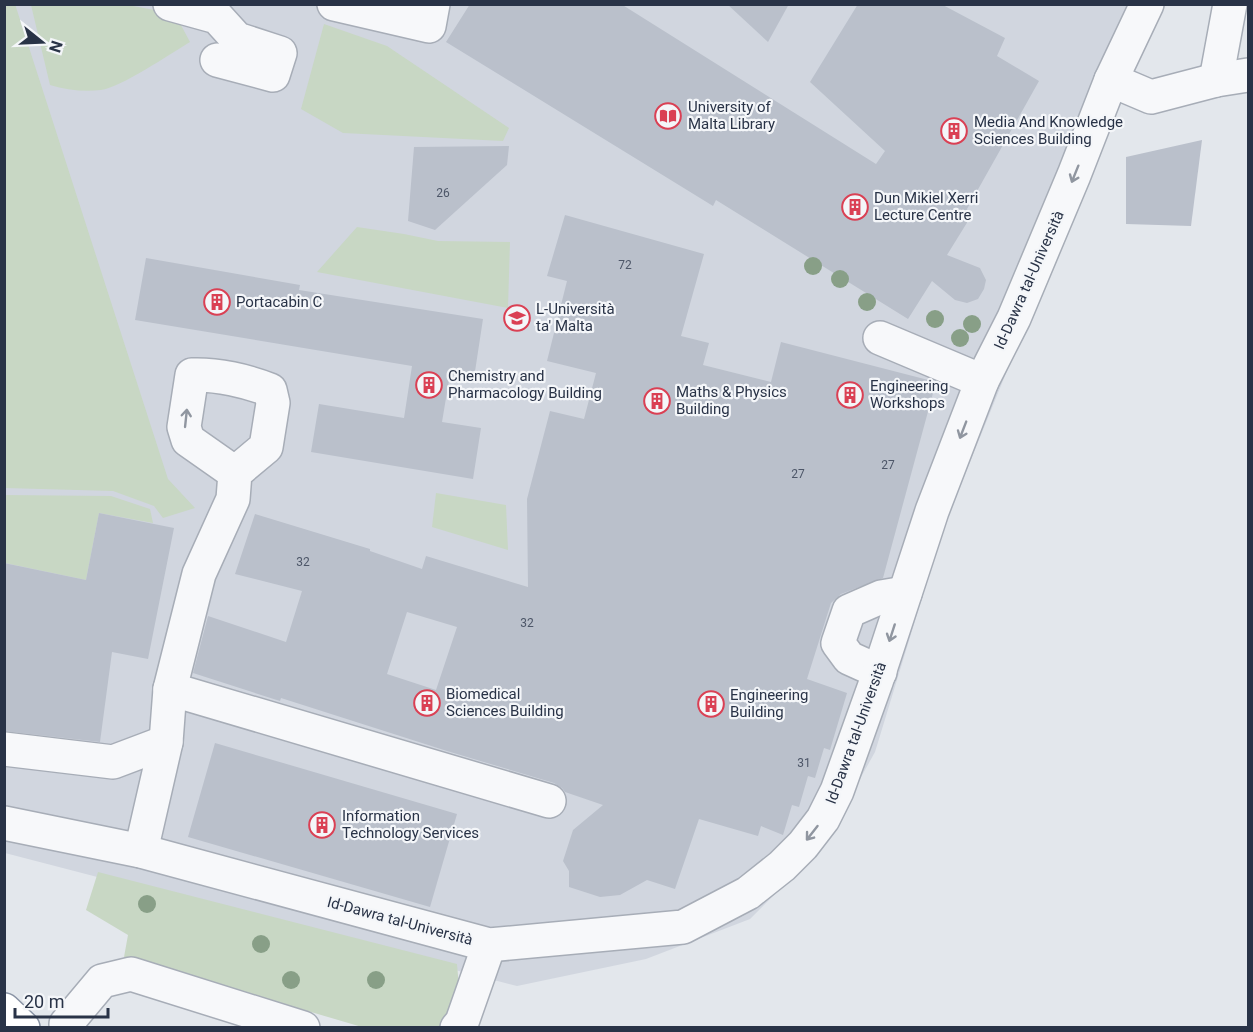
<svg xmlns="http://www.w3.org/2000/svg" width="1253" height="1032" viewBox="0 0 1253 1032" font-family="Roboto,sans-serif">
  <rect width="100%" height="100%" fill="#e3e7ec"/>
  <path fill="#d1d6df" d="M4,5H1162L1113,110L944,526L875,752L822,847L750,919L646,959L517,986L5,853Z"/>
  <g fill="#c8d7c4">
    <path d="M15,4L168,479L195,508L163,518L154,506L113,491L5,488L4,5Z"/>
    <path d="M31,5H128L175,14L190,42C170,54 120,88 101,90C84,92 66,90 50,85Z"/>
    <path d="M324,24L387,46L509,128L503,141L343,133L301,109Z"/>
    <path d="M357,227L404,234L438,241L510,242L508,308L317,272Z"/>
    <path d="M436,493L506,505L508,550L432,527Z"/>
    <path d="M5,495L111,496L150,509L153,523L99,513L86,580L5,563Z"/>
    <path d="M98,872L457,964L459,987L457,1009L440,1027H362L124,957L128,935L86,910Z"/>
  </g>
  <g fill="#bac0cb" fill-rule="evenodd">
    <path d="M470,4H621L876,164L885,151L810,82L858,4H941L1005,38L997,56L1039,81L967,209L973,213L947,255L980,268L986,280L984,289L978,299L967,303L955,300L932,281L908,319L716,200L713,206L446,42Z"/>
    <path d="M727,4H789L768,42Z"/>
    <path d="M1202,140L1191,226L1126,224V157Z"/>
    <path d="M509,146L507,165L435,230L408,221L414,147Z"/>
    <path d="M565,215L704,254L681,336L709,343L703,365L771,382L781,342L936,382L883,578L841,594L831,603L807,679L847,693L830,750L824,748L815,778L808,776L799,807L792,805L783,835L761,826L758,836L699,819L675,889L647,880L620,895L600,897L569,887V871L563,861L573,830L603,805L565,792L562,788L554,783L447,751L281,698L280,701L193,673L208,616L286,642L302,591L235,574L255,514L370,549V551L422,569L426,556L528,587L527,499L550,411L584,419L596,373L547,361L567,281L547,276ZM407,612L457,627L436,690L387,674Z"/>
    <path d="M146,258L300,285L299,290L483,319L474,378L450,374L442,422L481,428L473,479L311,452L319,404L404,418L412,366L135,320Z"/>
    <path d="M99,513L174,528L148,659L112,652L100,742L4,731V563L86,580Z"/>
    <path d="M215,743L457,814L430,907L188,837Z"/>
  </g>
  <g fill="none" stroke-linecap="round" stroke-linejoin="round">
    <g stroke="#a7adb7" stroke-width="36">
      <g id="minor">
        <path d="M170,4L217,17L237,39L280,53L273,75L217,60"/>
        <path d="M334,4L429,26L433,4"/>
        <path d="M1111,80L1151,97L1216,80L1248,75"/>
        <path d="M1216,80L1230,4"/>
        <path d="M880,338L982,381"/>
        <path d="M880,672L849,658L838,643L849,611L881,597L905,593"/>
        <path d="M170,689L549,801"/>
        <path d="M4,749L113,762L166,742"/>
        <path d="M4,823L141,851L489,945L683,927L748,893L782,866L803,845L823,819L837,791L876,682L932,511L982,381L1014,318L1074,175L1111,80L1147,4"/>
        <path d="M141,851L166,742L170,689L199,574L233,499L235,473L266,447L273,403L270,390C247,381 217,374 192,375L184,427L188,440L235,473"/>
        <path d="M66,1024L102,981L131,974L303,1028"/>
        <path d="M457,1028L462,1022L489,945"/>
      </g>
    </g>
    <g stroke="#8993a4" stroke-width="36">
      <path id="highway" d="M4,1010L23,1028"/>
    </g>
    <use href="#minor" stroke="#f7f8fa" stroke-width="33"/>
    <use href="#highway" stroke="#fff" stroke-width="33"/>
  </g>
  <g fill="#889f87">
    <circle cx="813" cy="266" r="9"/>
    <circle cx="840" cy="279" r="9"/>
    <circle cx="867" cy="302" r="9"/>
    <circle cx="935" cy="319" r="9"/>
    <circle cx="972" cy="324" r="9"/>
    <circle cx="960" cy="338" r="9"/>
    <circle cx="147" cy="904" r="9"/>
    <circle cx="261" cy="944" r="9"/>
    <circle cx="291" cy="980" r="9"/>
    <circle cx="376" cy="980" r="9"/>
  </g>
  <defs><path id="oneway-shaft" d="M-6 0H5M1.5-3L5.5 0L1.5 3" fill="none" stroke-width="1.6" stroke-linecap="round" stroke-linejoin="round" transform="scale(1.5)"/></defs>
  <g stroke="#9096a0">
    <use href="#oneway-shaft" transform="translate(1075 174) rotate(112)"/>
    <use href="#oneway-shaft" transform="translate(186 418) rotate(-84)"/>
    <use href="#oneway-shaft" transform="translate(963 430) rotate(111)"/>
    <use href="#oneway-shaft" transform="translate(892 633) rotate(108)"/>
    <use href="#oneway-shaft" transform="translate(812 833) rotate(128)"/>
  </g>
  <defs>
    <g id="library-ring" transform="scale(1.35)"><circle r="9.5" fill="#f4f6f9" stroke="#da4054" stroke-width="1.5"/><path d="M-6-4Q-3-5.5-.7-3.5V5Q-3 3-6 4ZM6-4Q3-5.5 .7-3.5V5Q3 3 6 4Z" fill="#da4054"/></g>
    <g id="building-ring" transform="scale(1.35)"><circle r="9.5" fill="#f4f6f9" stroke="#da4054" stroke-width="1.5"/><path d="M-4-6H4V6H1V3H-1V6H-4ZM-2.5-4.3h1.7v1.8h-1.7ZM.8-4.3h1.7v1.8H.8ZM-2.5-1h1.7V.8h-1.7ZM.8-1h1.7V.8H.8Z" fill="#da4054"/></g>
    <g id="university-ring" transform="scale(1.35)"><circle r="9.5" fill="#f4f6f9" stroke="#da4054" stroke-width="1.5"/><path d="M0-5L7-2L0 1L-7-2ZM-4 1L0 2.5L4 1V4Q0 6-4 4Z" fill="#da4054"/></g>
  </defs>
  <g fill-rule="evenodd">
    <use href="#library-ring" x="668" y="116"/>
    <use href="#building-ring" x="954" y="131"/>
    <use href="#building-ring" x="855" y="207"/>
    <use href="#building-ring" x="217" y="302"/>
    <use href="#university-ring" x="517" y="318"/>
    <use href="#building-ring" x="429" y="385"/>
    <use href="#building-ring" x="850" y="395"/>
    <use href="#building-ring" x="657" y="401"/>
    <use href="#building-ring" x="427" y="703"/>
    <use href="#building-ring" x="711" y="704"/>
    <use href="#building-ring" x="322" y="825"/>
  </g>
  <g text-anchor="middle" stroke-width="4.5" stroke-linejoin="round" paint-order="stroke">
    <g font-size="12" fill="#4d5668">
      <text x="443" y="197">26</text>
      <text x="625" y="269">72</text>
      <text x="888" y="469">27</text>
      <text x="798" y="478">27</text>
      <text x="303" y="566">32</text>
      <text x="527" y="627">32</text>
      <text x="804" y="767">31</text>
    </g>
    <g font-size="15" fill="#293347" stroke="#f4f6f9" text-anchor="start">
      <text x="688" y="112">University of<tspan x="688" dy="17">Malta Library</tspan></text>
      <text x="974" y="127">Media And Knowledge<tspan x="974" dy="17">Sciences Building</tspan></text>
      <text x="874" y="203">Dun Mikiel Xerri<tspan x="874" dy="17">Lecture Centre</tspan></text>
      <text x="236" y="307">Portacabin C</text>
      <text x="536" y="314">L-Università<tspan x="536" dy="17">ta' Malta</tspan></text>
      <text x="448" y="381">Chemistry and<tspan x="448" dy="17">Pharmacology Building</tspan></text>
      <text x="870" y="391">Engineering<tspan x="870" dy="17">Workshops</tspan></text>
      <text x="676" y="397">Maths &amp; Physics<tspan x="676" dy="17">Building</tspan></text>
      <text x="446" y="699">Biomedical<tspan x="446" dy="17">Sciences Building</tspan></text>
      <text x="730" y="700">Engineering<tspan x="730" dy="17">Building</tspan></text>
      <text x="342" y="821">Information<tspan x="342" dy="17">Technology Services</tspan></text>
    </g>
    <g font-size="15" fill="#293347" stroke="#f4f6f9">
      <text transform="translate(1029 280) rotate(-66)" y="5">Id-Dawra tal-Università</text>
      <text transform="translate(856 733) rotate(-70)" y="5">Id-Dawra tal-Università</text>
      <text transform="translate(400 921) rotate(15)" y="5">Id-Dawra tal-Università</text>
    </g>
  </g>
  <rect width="1253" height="1032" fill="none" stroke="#293347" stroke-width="12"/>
  <g transform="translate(42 42) rotate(108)" stroke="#f4f6f9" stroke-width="4.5" paint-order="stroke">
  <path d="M0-4.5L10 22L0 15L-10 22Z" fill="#293347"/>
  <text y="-9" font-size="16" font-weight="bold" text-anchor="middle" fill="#293347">N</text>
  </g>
  <path d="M15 1008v9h93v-9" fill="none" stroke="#293347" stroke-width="3"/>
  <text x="24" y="1008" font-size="18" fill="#293347" stroke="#f4f6f9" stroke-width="4.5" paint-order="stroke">20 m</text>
</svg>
